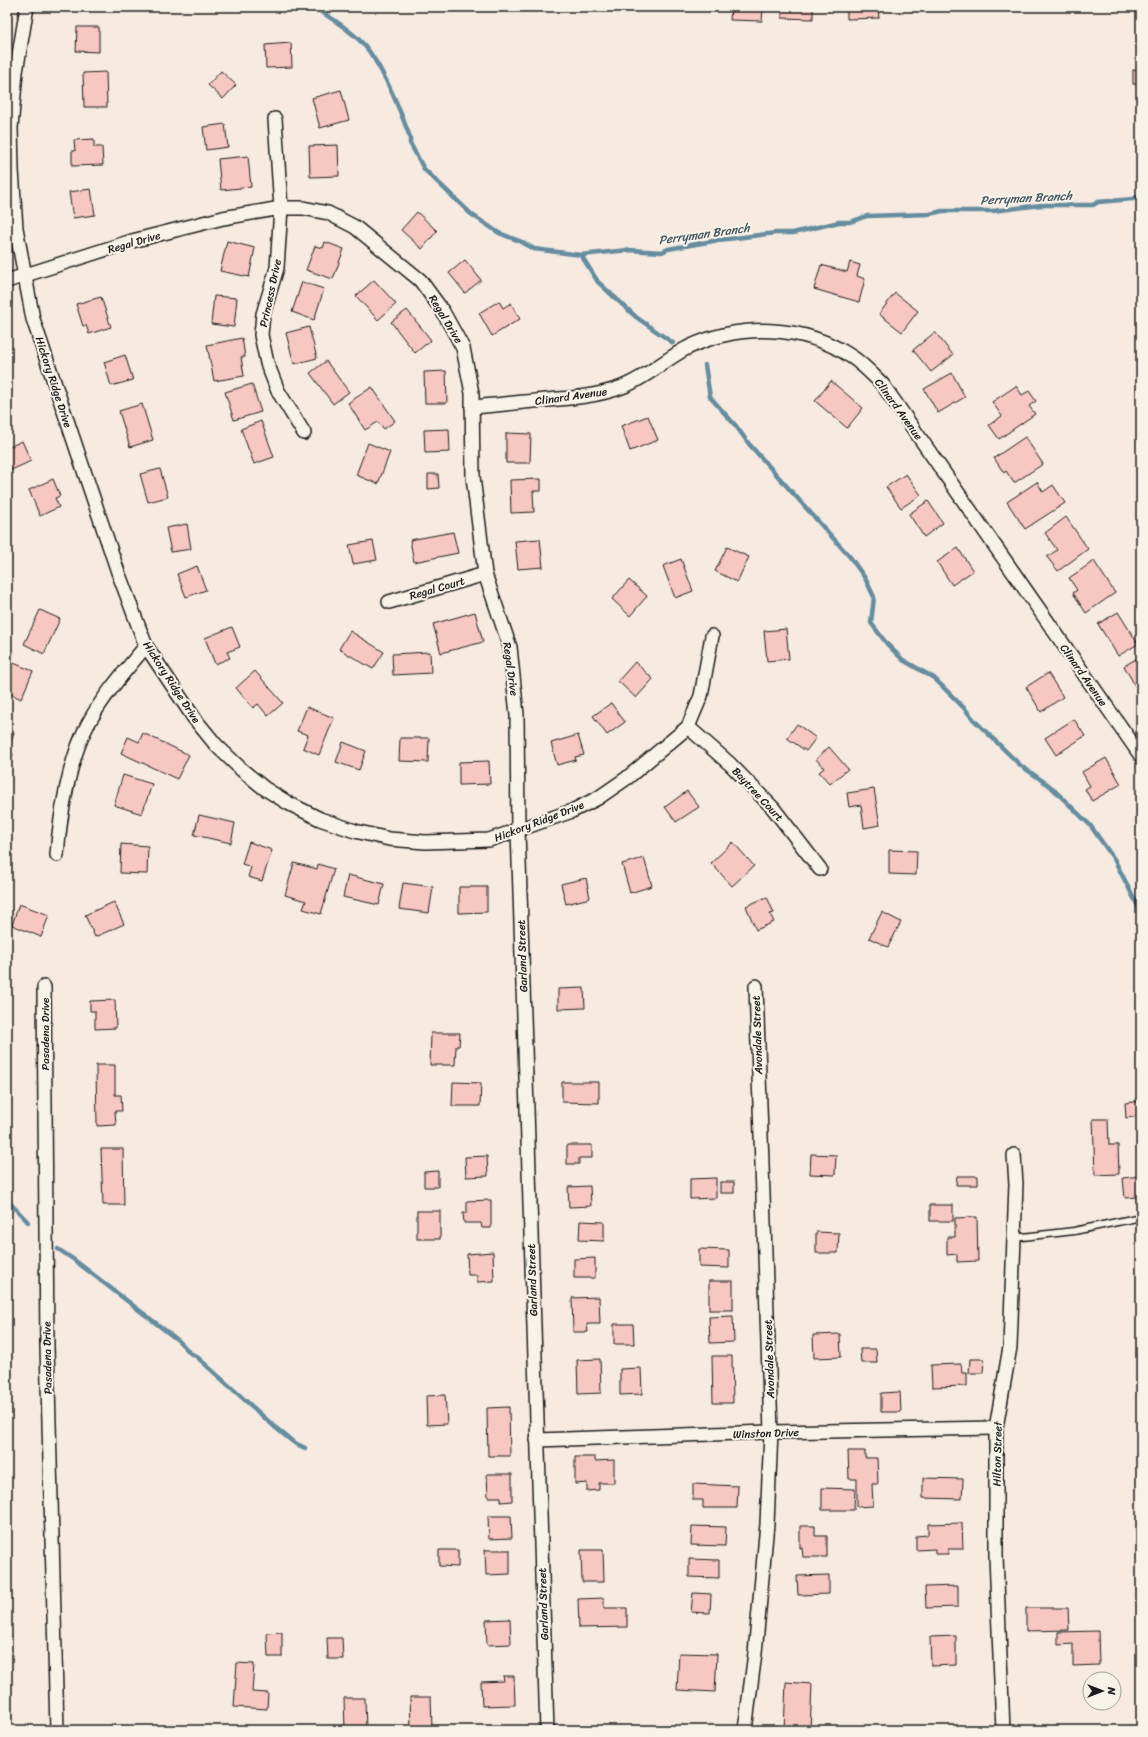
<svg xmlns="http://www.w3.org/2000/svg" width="1148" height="1737" viewBox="0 0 1148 1737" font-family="Sriracha,sans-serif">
  <rect width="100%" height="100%" fill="#f7eae0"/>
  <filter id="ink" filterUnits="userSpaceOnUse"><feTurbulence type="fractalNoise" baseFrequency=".025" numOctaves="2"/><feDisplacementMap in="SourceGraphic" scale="8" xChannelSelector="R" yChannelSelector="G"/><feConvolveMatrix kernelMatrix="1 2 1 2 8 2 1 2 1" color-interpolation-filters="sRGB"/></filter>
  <g filter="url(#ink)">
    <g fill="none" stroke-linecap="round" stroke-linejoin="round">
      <g stroke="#658d9f" stroke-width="4.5">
        <path d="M314,7C331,18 357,34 369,51C387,77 399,108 410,137V143L424,169L471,214L499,233L522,242L534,249L581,255L628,250L662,252L668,249L719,240L776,233H793L839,222H850L867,216L930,214L942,211H993L1041,205H1093L1098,202L1133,199L1137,197H1141"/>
        <path d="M581,255L598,282L636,317L673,343"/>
        <path d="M705,365L710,397L736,426L749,444L850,557L865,578L874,597L871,623L887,644L903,660L934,678L965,709L974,720L1020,765L1050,786L1090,825L1114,859L1141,912"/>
        <path d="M7,1200L28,1222"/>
        <path d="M58,1249L73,1259L179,1341L190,1353L196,1356L276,1428L293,1442L305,1448"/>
      </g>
    </g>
    <g fill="#f7c7c1" stroke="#1c1c1c">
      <rect x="698" y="7" width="12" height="2"/>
      <path d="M731,7H763L762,21L730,20Z"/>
      <path d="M782,7H813V19L782,18Z"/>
      <path d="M847,7H878L879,18L847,19Z"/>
      <path d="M77,27H99V52L76,51Z"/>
      <path d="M291,43L292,67L266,68L265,45Z"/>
      <rect x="1133" y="70" width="8" height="14"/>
      <path d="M221,71L236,85L223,99L208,85Z"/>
      <path d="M106,72L107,107H84L83,73Z"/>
      <path d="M341,90L349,120L320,128L312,98Z"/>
      <path d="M225,124L228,147L206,150L203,127Z"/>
      <path d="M94,139V147H102L103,165L72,166V151H75L74,140Z"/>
      <path d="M338,145L339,176L310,177L309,146Z"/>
      <path d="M248,156L251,187L221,190L218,159Z"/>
      <path d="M91,189L95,215L73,218L69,192Z"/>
      <path d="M417,212L437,231L422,249L401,230Z"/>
      <path d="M227,241L255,248L249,277L220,271Z"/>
      <path d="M325,242L344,249L333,279L306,270L315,246L323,248Z"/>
      <path d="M465,260L481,280L465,293L449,273Z"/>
      <path d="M850,262L860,265L857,276L865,279L859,302L814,289L821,265L847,272Z"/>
      <path d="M374,280L396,304L378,320L356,296Z"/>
      <path d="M302,282L324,289L314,320L292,312Z"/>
      <path d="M895,293L918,311L902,332L879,314Z"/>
      <path d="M214,296L237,298L234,327L211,324Z"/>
      <path d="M101,297L111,327L89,334L86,325L83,326L76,304Z"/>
      <path d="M499,301L503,308L511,303L520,319L492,336L479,313Z"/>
      <path d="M407,310L431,340L415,353L391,322Z"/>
      <path d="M309,327L317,358L294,364L286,333Z"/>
      <path d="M935,332L953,355L931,372L913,350Z"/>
      <path d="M242,338L245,357H241L244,376L214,381L207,345Z"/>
      <path d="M125,355L133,380L111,386L104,362Z"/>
      <path d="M326,361L349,392L333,404L310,373Z"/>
      <path d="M446,371L447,403H425L424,372Z"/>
      <path d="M952,373L965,397L938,413L924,389Z"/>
      <path d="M831,381L863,408L847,428L815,401Z"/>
      <path d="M252,384L261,412L234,420L225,392Z"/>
      <path d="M1016,386L1022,395L1029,391L1036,401L1029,406L1035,414L999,439L989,425L1002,416L992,402Z"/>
      <path d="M372,387L395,421L384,429L378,422L365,430L348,403Z"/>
      <path d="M142,404L153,440L130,447L119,411Z"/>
      <path d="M648,416L658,440L630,451L621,426Z"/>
      <path d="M261,421L274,457L254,464L241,429Z"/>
      <path d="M449,429L450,452L425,453L424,430Z"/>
      <path d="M506,433L531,434L530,463H506Z"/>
      <path d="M1025,437L1043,464L1014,483L1006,471L1004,473L994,458Z"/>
      <path d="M22,441L31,461L7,472V448Z"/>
      <path d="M368,443L390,452L378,484L356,475Z"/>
      <path d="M160,469L168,497L148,502L140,474Z"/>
      <path d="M428,474H438L439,488L428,489Z"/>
      <path d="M906,474L921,495L901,508L886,487Z"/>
      <path d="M53,479L60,496L55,498L59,507L40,516L29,490Z"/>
      <path d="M541,479V491H533L534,512L511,513L510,480Z"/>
      <path d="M1037,482L1043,492L1053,485L1065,503L1025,529L1007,502Z"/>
      <path d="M928,501L943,523L924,537L909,514Z"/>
      <path d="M1066,517L1088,549L1058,571L1047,557L1057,550L1045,533Z"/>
      <path d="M187,524L191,549L171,552L166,528Z"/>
      <path d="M453,532L458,553L414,562L410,540Z"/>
      <path d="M540,539L543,567L518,569L515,541Z"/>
      <path d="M373,541L377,560L353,564L349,545Z"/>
      <path d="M727,547L749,557L737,582L715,571Z"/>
      <path d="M958,548L973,571L952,585L937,562Z"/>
      <path d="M681,559L693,591L675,598L663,566Z"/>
      <path d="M1094,561L1115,593L1086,613L1073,593L1077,590L1069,578Z"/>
      <path d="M197,566L206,590L186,597L177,574Z"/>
      <path d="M629,580L647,596L630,616L612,599Z"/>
      <path d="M40,610L60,619L44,654L24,644Z"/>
      <path d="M475,612L483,642L441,653L433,624Z"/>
      <path d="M1118,612L1138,644L1118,656L1098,624Z"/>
      <path d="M232,627L240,647L227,652L230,658L215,664L205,638Z"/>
      <path d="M786,629L789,659L767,661L764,631Z"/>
      <path d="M350,631L384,652L373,669L339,649Z"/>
      <path d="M430,652L431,673L393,675L392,654Z"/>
      <path d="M1141,656V690L1138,691L1124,666Z"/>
      <path d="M11,662L33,671L21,699L7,692V671Z"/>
      <path d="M635,662L653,679L636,698L618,681Z"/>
      <path d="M255,671L283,703L268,716L258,704L253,708L236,688Z"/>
      <path d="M1048,673L1063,697L1041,712L1026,687Z"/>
      <path d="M611,703L625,722L607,735L593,716Z"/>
      <path d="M307,707L334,718L319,755L303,748L308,735L297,731Z"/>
      <path d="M1074,719L1085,736L1056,755L1045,738Z"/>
      <path d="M797,724L816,738L806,751L787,738Z"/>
      <path d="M7,730L14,732L8,752L13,754L8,770Z"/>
      <path d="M143,733L189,755L177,779L121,753L128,737L139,742Z"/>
      <path d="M578,735L584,755L575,757L576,760L557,765L551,743Z"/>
      <path d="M400,738H429L428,762L399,761Z"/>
      <path d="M343,742L366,751L359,770L336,762Z"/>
      <path d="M829,747L848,769L830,784L819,772L824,768L816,759Z"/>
      <path d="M1106,758L1121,784L1092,801L1085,789L1090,786L1082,772Z"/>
      <path d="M489,761L490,784L459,785V762Z"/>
      <path d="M123,775L152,784L142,814L114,805Z"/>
      <path d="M874,789L880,825L864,828L861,805L849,807L847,793Z"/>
      <path d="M687,791L699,807L676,822L665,807Z"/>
      <path d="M199,815L235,823L231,843L194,835Z"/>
      <path d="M249,842L272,850L262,881L248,877L251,867L242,864Z"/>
      <path d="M733,842L754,866L732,886L711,863Z"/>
      <path d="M121,844L148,846L147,874L120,873Z"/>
      <path d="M889,850L917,851L916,875L889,874Z"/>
      <path d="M644,858L652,886L630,893L622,864Z"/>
      <path d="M294,863L317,869L318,864L334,869L321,914L303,909L306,901L285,895Z"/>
      <path d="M348,875L384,884L379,905L343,897Z"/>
      <path d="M586,878L590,898L566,904L561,884Z"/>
      <path d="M403,883L433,887L429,913L399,909Z"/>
      <path d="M459,887H487V912L459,913Z"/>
      <path d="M767,897L774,913L770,914L774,922L756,930L746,906Z"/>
      <path d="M114,902L124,924L95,937L85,915Z"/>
      <path d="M19,904L49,915L41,937L12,925Z"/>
      <path d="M882,912L901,922L888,947L869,938Z"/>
      <path d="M584,988L585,1008L558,1009V989Z"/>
      <path d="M115,1000L116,1028L95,1029V1011H90V1001Z"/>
      <path d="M431,1033H460L459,1046H456L455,1065H430Z"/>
      <path d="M96,1065H115V1095H121L122,1111H115L116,1125L97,1126Z"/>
      <path d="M453,1082L481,1083L480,1106H452Z"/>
      <path d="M562,1082H599V1103L562,1102Z"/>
      <path d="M1141,1101V1116L1126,1118L1125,1103Z"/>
      <path d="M1093,1119H1108L1109,1145H1118L1119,1174L1095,1175Z"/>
      <path d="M567,1145H592V1158H579V1164H567Z"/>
      <path d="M101,1149H123L124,1205H103Z"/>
      <path d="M811,1154L836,1155L835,1175L810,1174Z"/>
      <path d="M487,1156L488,1176L466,1177L465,1157Z"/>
      <path d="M438,1171V1187H424V1172Z"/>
      <path d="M957,1176H978V1185H956Z"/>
      <path d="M1141,1176V1208H1138L1137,1197L1125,1198L1123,1178Z"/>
      <path d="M716,1178V1198L690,1199V1179Z"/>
      <rect x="720" y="1182" width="14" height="11"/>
      <path d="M590,1186L591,1206L569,1207L568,1187Z"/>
      <path d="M491,1200V1228H482L481,1223H464L463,1213H467V1201Z"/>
      <rect x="930" y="1205" width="23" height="16"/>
      <rect x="417" y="1211" width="23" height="28"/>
      <path d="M977,1217L978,1261L957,1262V1254L947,1255V1237H955V1218Z"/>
      <path d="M580,1221L604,1222V1241L579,1240Z"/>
      <path d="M816,1232L839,1233L838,1253H816Z"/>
      <path d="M699,1249L729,1250V1268L699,1267Z"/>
      <path d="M493,1252L494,1281L477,1282V1275H468L467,1254Z"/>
      <path d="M595,1258V1278H574V1259Z"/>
      <rect x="709" y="1281" width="24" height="29"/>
      <path d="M599,1297L600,1324H587L588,1332H573L572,1298Z"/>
      <path d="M733,1316L734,1342L710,1343L709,1317Z"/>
      <path d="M614,1324H633L634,1344H614Z"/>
      <path d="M840,1334L841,1357L814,1358L813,1335Z"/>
      <path d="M860,1349H876L877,1363H861Z"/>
      <path d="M712,1356H732L733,1403H713Z"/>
      <path d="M600,1359L601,1393L578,1394L577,1360Z"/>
      <path d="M970,1359H984L983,1373H969Z"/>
      <path d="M961,1364L962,1373H967V1386L932,1387L931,1365Z"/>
      <path d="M641,1368L642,1394L620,1395V1369Z"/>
      <path d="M900,1392L901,1412H881V1393Z"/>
      <path d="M445,1395L447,1424L427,1425L426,1396Z"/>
      <path d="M509,1407L510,1456H488L487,1408Z"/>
      <path d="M848,1451H865V1458H877L878,1484H872L873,1506L857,1507V1479H849Z"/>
      <path d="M575,1457H595V1461L614,1460V1483H599V1490L587,1491V1483L575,1484Z"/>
      <path d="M487,1474H512V1501L501,1502V1497H488Z"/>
      <path d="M923,1478L963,1479L962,1499L923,1498Z"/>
      <path d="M693,1484L738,1486L737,1508H703V1500H693Z"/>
      <path d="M822,1488L855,1489L854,1510H822Z"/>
      <path d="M488,1516H511L512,1538L489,1539Z"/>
      <path d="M962,1523L963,1549H948V1554H935V1549L916,1550V1536L928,1535V1524Z"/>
      <path d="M692,1526L726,1527L725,1546L691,1545Z"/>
      <path d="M800,1526H815V1536H827V1557H803L802,1548H800Z"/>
      <path d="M439,1550H458V1567L439,1566Z"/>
      <path d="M485,1550H510V1574L486,1575Z"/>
      <path d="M581,1550H603L604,1582H582Z"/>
      <path d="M689,1559L719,1560V1578L689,1577Z"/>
      <path d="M829,1575V1594L798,1595L797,1576Z"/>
      <path d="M958,1586V1607L926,1608L925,1587Z"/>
      <path d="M693,1593L711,1594L710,1613L691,1612Z"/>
      <path d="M604,1598V1608H627V1627L579,1628L578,1599Z"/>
      <path d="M1026,1608H1068L1069,1630L1026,1631Z"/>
      <path d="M510,1619L511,1644L487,1645L486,1620Z"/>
      <path d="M1098,1631L1099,1665L1073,1666V1644L1058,1645V1632Z"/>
      <path d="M282,1632V1657H268L267,1633Z"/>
      <path d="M956,1636V1665L931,1666L930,1637Z"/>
      <path d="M327,1638H342L343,1659H328Z"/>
      <path d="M679,1653L717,1654L715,1692L677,1690Z"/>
      <path d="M237,1663L254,1664L252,1692L268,1693L267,1709L234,1707Z"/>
      <path d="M503,1676H514L515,1705L482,1706L481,1682L504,1681Z"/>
      <path d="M786,1682L812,1684L810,1730H784Z"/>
      <path d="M410,1697H431L432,1728H411Z"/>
      <path d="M344,1698H365L366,1730H345Z"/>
    </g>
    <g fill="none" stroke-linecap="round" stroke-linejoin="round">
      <g stroke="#1c1c1c" stroke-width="9">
        <path id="lane" d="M1014,1238L1074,1231L1141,1217"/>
      </g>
      <g stroke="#1c1c1c" stroke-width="16">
        <g id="street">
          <path d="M27,7L16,72L11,128L12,170L16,228L33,319L118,572L146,646L194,718L216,745L242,770L264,788L288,803L320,819L355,831L389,839L425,842L489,840L572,811L598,798L627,778L688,727L701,696L712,636"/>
          <path d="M275,119L281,208L277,268L263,314L261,335L267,363L278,391L304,433"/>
          <path d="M7,281L132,241L223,218L281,208H303L328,213L355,227L420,280L442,310L463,348L472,393L473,477L485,574L510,647L517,715L518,830L547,1730"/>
          <path d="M472,407C497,405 522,402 547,400C573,398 598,396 622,387C646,378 664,360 687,348C739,323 803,324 852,357C864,365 873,375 883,385L1141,756"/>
          <path d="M389,602L485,574"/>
          <path d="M688,727L730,764L773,808L820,869"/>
          <path d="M57,855C60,816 69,759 88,724C103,696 125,671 146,646"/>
          <path d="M44,987L47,1346L57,1730"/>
          <path d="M537,1440L771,1432L996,1428"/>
          <path d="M745,1730L755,1653L767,1524L771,1432L756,986"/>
          <path d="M1003,1730L996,1556V1428L1010,1347L1016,1184L1014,1155"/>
        </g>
      </g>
      <use href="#lane" stroke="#f7f3e8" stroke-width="6"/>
      <use href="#street" stroke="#f7f3e8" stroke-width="13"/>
    </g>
  </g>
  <g text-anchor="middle" stroke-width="4" stroke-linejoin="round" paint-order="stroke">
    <g font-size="11" fill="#1c1c1c" stroke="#f7f3e8">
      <text transform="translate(134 242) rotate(-16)" y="4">Regal Drive</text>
      <text transform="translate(270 293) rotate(-78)" y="4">Princess Drive</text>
      <text transform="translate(446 319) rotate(59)" y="4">Regal Drive</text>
      <text transform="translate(54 382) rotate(72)" y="4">Hickory Ridge Drive</text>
      <text transform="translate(571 396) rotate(-8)" y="4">Clinard Avenue</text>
      <text transform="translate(899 409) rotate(54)" y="4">Clinard Avenue</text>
      <text transform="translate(437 588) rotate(-16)" y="4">Regal Court</text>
      <text transform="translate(511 669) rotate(82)" y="4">Regal Drive</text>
      <text transform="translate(1084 675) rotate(55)" y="4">Clinard Avenue</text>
      <text transform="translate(172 682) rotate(57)" y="4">Hickory Ridge Drive</text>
      <text transform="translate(758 794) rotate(47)" y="4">Baytree Court</text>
      <text transform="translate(539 821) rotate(-21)" y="4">Hickory Ridge Drive</text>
      <text transform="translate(522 956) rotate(-92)" y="4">Garland Street</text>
      <text transform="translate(45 1034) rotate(-90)" y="4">Pasadena Drive</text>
      <text transform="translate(757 1035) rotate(-92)" y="4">Avondale Street</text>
      <text transform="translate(532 1280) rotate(-92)" y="4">Garland Street</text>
      <text transform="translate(47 1358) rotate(-91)" y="4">Pasadena Drive</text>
      <text transform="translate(769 1359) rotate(-92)" y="4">Avondale Street</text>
      <text transform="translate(766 1433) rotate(-2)" y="4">Winston Drive</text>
      <text transform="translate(997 1454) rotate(-89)" y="4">Hilton Street</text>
      <text transform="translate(543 1604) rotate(-92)" y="4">Garland Street</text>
    </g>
    <g font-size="12" font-style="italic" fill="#40555e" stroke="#f7f3e8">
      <text transform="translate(1026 198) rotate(-3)" y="4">Perryman Branch</text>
      <text transform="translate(704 234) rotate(-8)" y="4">Perryman Branch</text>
    </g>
  </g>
  <rect width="1148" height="1737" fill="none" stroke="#f7f3e8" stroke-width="24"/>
  <rect x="12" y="12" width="1124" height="1713" fill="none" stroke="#1c1c1c" stroke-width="1.5" filter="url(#ink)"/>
  <g transform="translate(1102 1691) rotate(90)"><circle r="19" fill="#f7f3e8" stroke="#9f9d96"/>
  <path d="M0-3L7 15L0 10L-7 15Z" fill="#1c1c1c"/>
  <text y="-6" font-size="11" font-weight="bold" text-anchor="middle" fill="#1c1c1c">N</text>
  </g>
</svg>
